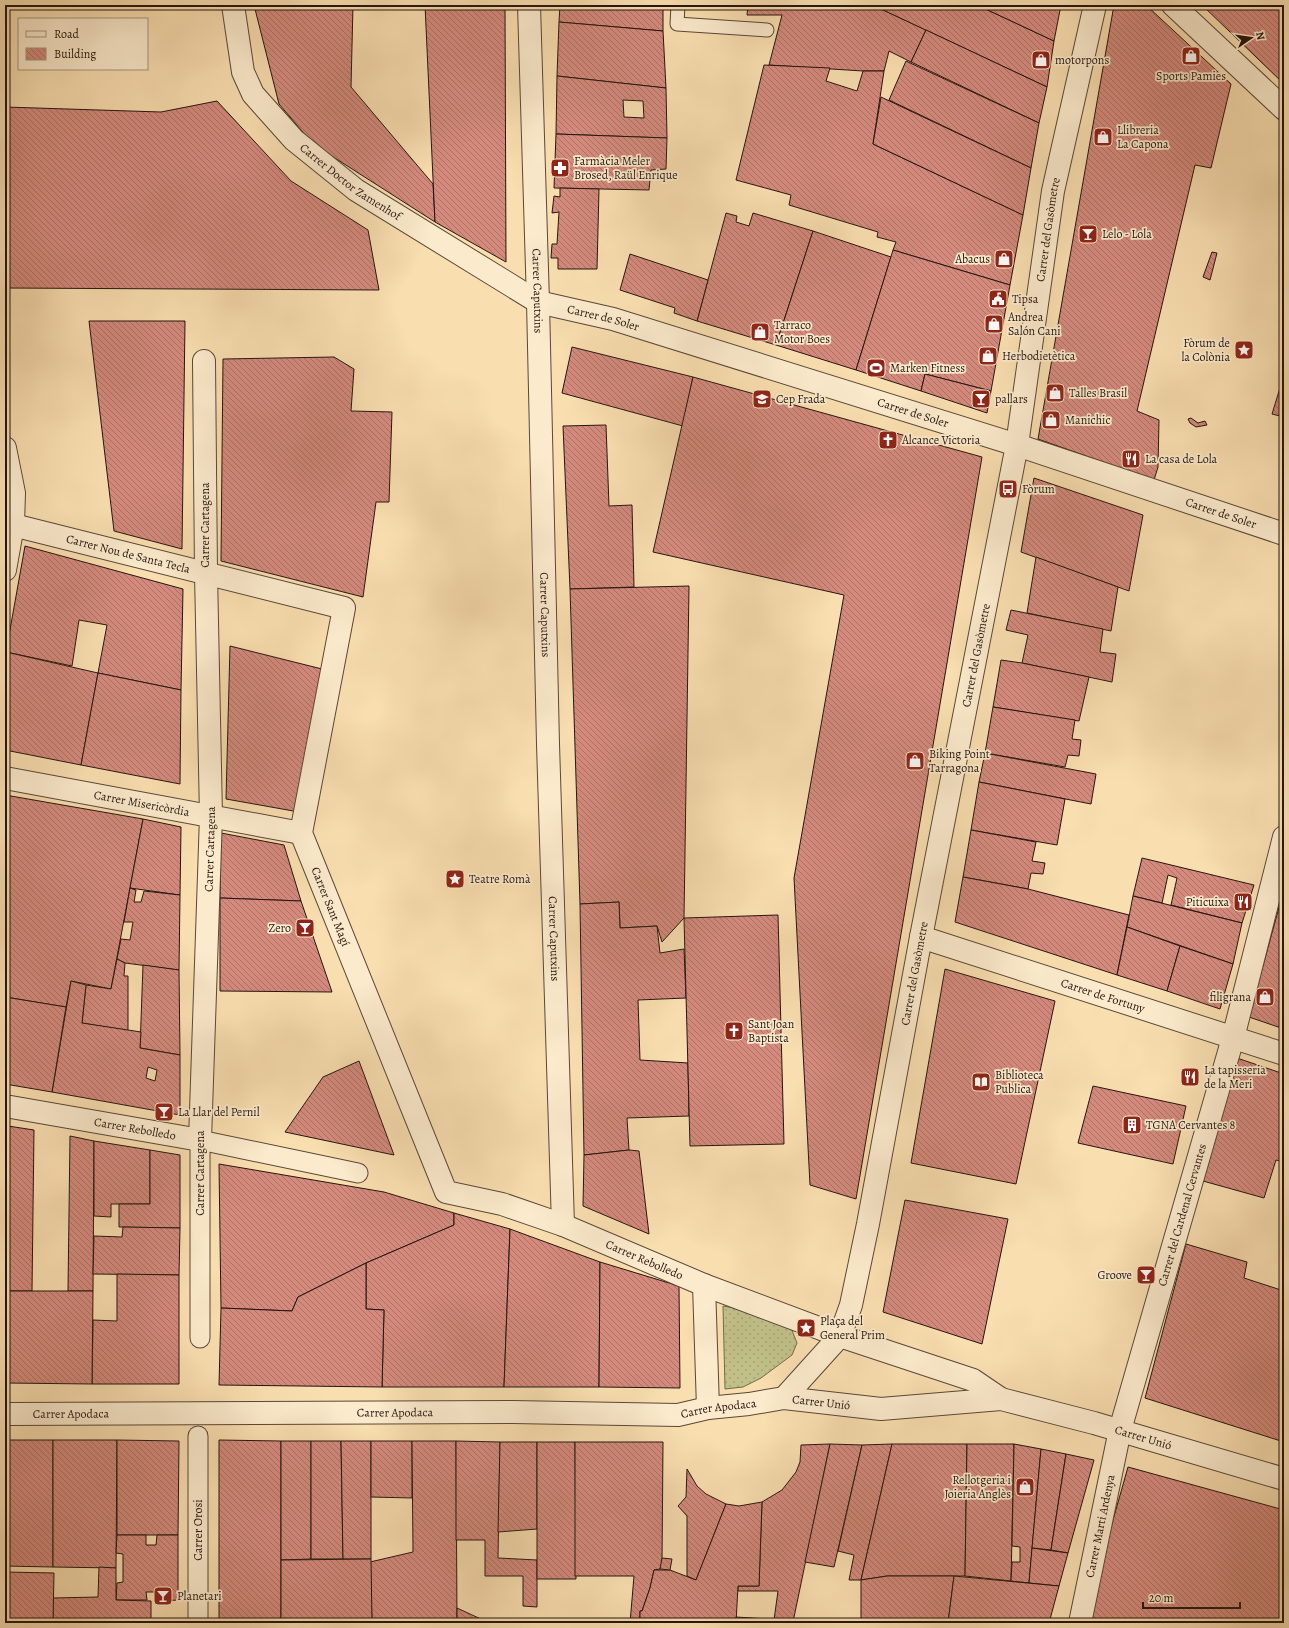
<svg xmlns="http://www.w3.org/2000/svg" width="1289" height="1628" viewBox="0 0 1289 1628" font-family="Alegreya,serif">
  <defs>
    <pattern id="grass-dots" width="8" height="8" patternUnits="userSpaceOnUse"><rect width="8" height="8" fill="#c1c089"/><path d="M2 2h.1M6 6h.1" fill="none" stroke="#a6a475" stroke-width="1.8" stroke-linecap="round"/></pattern>
    <pattern id="building-back-hatch" width="6" height="6" patternUnits="userSpaceOnUse"><rect width="6" height="6" fill="#d48a7d"/><path d="M-1 5l2 2M0 0l6 6M5-1l2 2" fill="none" stroke="#ac7065"/></pattern>
  </defs>
  <rect width="100%" height="100%" fill="#f9deb0"/>
  <filter id="stains"><feTurbulence type="fractalNoise" baseFrequency=".005" numOctaves="4"/><feColorMatrix values="0 0 0 0 .2 0 0 0 0 .09 0 0 0 0 .02 0 0 0 .5 -.17"/></filter>
  <radialGradient id="worn" r=".72"><stop offset=".6" stop-color="#630" stop-opacity="0"/><stop offset="1" stop-color="#630" stop-opacity=".3"/></radialGradient>
  <path fill="url(#grass-dots)" stroke="#736a4c" d="M723,1306C746,1309 768,1321 791,1328L797,1343L792,1355L761,1378L743,1387L725,1389Z"/>
  <g fill="url(#building-back-hatch)" stroke="#25150f" fill-rule="evenodd">
    <path d="M254,5H353L351,87L433,184L435,222L313,144L279,104Z"/>
    <path d="M425,5H505L506,262L435,222Z"/>
    <path d="M560,5H663V31L559,22Z"/>
    <path d="M748,5H883L881,9L926,30L911,62L889,51L884,71H863L769,65L782,15H747Z"/>
    <path d="M883,5H977L1054,41L1047,87L881,9Z"/>
    <path d="M977,5H1061L1054,41Z"/>
    <path d="M1114,5H1146L1231,84L1211,168L1195,165L1137,411L1159,420L1158,467L1154,480L1038,439Z"/>
    <path d="M1202,5H1284V84Z"/>
    <path d="M559,22L663,31L666,88L557,76Z"/>
    <path d="M926,30L1047,87L1039,123L911,62Z"/>
    <path d="M906,61L1039,123L1031,168L889,100Z"/>
    <path d="M764,65L830,68L826,81L857,91L863,71H884L873,144L1023,215L1010,285L893,250L896,242L877,237L878,232L789,205L791,195L736,180Z"/>
    <path d="M557,76L666,88L667,138L556,134ZM623,100L643,101L644,118L624,117Z"/>
    <path d="M881,97L1031,168L1023,215L873,144Z"/>
    <path d="M217,101L291,181L368,230L379,290L5,288V107L161,112Z"/>
    <path d="M556,134L667,138L666,169L651,170L649,190L554,188Z"/>
    <path d="M560,188L599,189L597,269H558V258H551L552,244H557L559,212L552,213L554,196L560,197Z"/>
    <path d="M726,213L737,216L736,222L749,226L753,213L813,231L776,345L697,321Z"/>
    <path d="M813,231L891,257L856,370L776,345Z"/>
    <path d="M893,250L1010,285L991,391L925,374L921,391L856,370Z"/>
    <path d="M1212,252L1217,253L1210,280L1203,277Z"/>
    <path d="M630,254L708,280L697,321L674,313L675,308L620,290Z"/>
    <path d="M89,321H185L182,549L114,531Z"/>
    <path d="M572,347L693,377L683,426L562,393Z"/>
    <path d="M334,357L354,369L351,411L392,412L389,502H376L363,597L221,561L223,359Z"/>
    <path d="M925,374L991,391L987,413L921,391Z"/>
    <path d="M1284,375V417L1272,414Z"/>
    <path d="M693,377L982,457L856,1199L810,1185L794,878L844,595L653,552Z"/>
    <path d="M1191,418L1198,423L1205,421L1207,425L1196,427L1190,423L1188,419Z"/>
    <path d="M606,425L609,506L632,505L634,587L570,589L563,426Z"/>
    <path d="M1034,478L1143,515L1129,591L1021,552Z"/>
    <path d="M25,546L183,589L181,690L98,673L107,625L79,620L72,666L6,652Z"/>
    <path d="M1036,557L1118,587L1111,631L1027,613Z"/>
    <path d="M689,586L684,918L662,942L657,926L620,928L619,902L580,904L570,589Z"/>
    <path d="M1011,610L1103,629L1100,652L1116,654L1112,682L1022,663L1028,635L1006,630Z"/>
    <path d="M230,646L322,669L299,812L226,799Z"/>
    <path d="M6,652L98,673L81,765L5,750Z"/>
    <path d="M1001,660L1022,663L1089,677L1079,721L993,707Z"/>
    <path d="M98,673L181,690L180,784L81,765Z"/>
    <path d="M993,707L1075,720L1072,739L1081,740L1079,756L1068,755L1065,767L985,753Z"/>
    <path d="M985,753L1096,774L1091,804L979,782Z"/>
    <path d="M979,782L1065,799L1057,845L971,830Z"/>
    <path d="M5,795L143,819L111,989L71,981L66,1007L5,997Z"/>
    <path d="M143,819L181,827L180,895L130,888Z"/>
    <path d="M971,830L1036,842L1032,861L1045,863L1043,874L1031,873L1028,889L963,877Z"/>
    <path d="M221,833L284,845L301,901L220,898Z"/>
    <path d="M1142,858L1254,885L1242,923L1171,905L1177,878L1168,875L1162,903L1133,896Z"/>
    <path d="M963,877L1028,889L1129,915L1117,975L955,922Z"/>
    <path d="M130,888L136,890L134,902H141L144,891L180,895L179,970L125,963L117,959L121,939L130,940L133,922H124Z"/>
    <path d="M1284,889V1029L1249,1017Z"/>
    <path d="M1133,896L1242,923L1233,964L1127,927Z"/>
    <path d="M220,898L301,901L332,992L220,991Z"/>
    <path d="M619,902L620,928L657,926L660,953L684,949L686,998L638,1000L640,1060L688,1063L689,1116L627,1118L629,1150L584,1155L580,904Z"/>
    <path d="M778,915L784,1144L690,1146L684,918Z"/>
    <path d="M1127,927L1180,946L1167,991L1117,975Z"/>
    <path d="M1180,946L1233,964L1220,1009L1167,991Z"/>
    <path d="M117,959L125,963L124,976H128V1031L82,1023L86,985L111,989Z"/>
    <path d="M143,965L179,970L180,1055L140,1048Z"/>
    <path d="M945,969L1055,1001L1016,1184L911,1163Z"/>
    <path d="M71,981L86,985L82,1023L141,1032L140,1048L180,1055V1115L52,1092ZM148,1067L157,1070L155,1081L146,1078Z"/>
    <path d="M5,997L66,1007L52,1092L5,1084Z"/>
    <path d="M1237,1058L1284,1074V1162L1276,1160L1264,1198L1203,1181Z"/>
    <path d="M359,1061L394,1155L285,1132L323,1077Z"/>
    <path d="M1093,1086L1186,1106L1173,1164L1078,1143Z"/>
    <path d="M5,1125L8,1126L7,1195H5Z"/>
    <path d="M8,1126L34,1130L32,1291H7Z"/>
    <path d="M70,1136L94,1141L93,1291H68Z"/>
    <path d="M94,1141L150,1150V1204H111V1217L94,1216Z"/>
    <path d="M150,1150L180,1155V1228L119,1227V1204H150Z"/>
    <path d="M629,1150L639,1151L649,1234L583,1206L584,1155Z"/>
    <path d="M219,1164L384,1192L454,1213V1225L366,1263L298,1297L292,1311L221,1308Z"/>
    <path d="M905,1200L1008,1219L982,1344L883,1312Z"/>
    <path d="M454,1213L510,1229L504,1387H382L384,1310L366,1309V1263L454,1225Z"/>
    <path d="M123,1227L180,1228L179,1275L93,1274L94,1236L122,1237Z"/>
    <path d="M510,1229L600,1262L599,1387H504Z"/>
    <path d="M1186,1244L1247,1262L1244,1278L1284,1291V1442L1145,1398Z"/>
    <path d="M600,1262L679,1286L680,1388L599,1387Z"/>
    <path d="M366,1263V1309L384,1310L382,1387L219,1385L221,1308L292,1311L298,1297Z"/>
    <path d="M117,1274L179,1275V1384H92L93,1320L117,1321Z"/>
    <rect x="5" y="1289" width="2" height="63"/>
    <path d="M7,1291H93L92,1384L6,1383Z"/>
    <path d="M5,1440H53V1567L5,1566Z"/>
    <path d="M53,1440H117L116,1568L53,1567Z"/>
    <path d="M117,1440L179,1441L178,1535H117Z"/>
    <path d="M219,1440L281,1441V1623H219Z"/>
    <path d="M281,1441H311V1559L281,1560Z"/>
    <path d="M311,1441H341L343,1559H311Z"/>
    <path d="M341,1441H371V1559H343Z"/>
    <path d="M371,1441H412V1498L371,1497Z"/>
    <path d="M412,1441H456L457,1623H372L370,1562L413,1552Z"/>
    <path d="M456,1441L500,1442L498,1558L537,1560V1607L523,1606V1576H485V1540H456Z"/>
    <path d="M500,1442H537V1529L498,1532Z"/>
    <path d="M537,1442H575L576,1579H537Z"/>
    <path d="M575,1442H663L662,1563L660,1569L654,1570L650,1588L642,1611H640V1623H630L634,1576H575Z"/>
    <path d="M830,1444L793,1622L774,1620L778,1591H738V1586H759L762,1502L782,1490L796,1472L800,1462L801,1445Z"/>
    <path d="M830,1444L862,1445L834,1567L805,1562Z"/>
    <path d="M892,1444L861,1580H849L854,1555L838,1551L862,1445Z"/>
    <path d="M892,1444H967L965,1576H887L861,1580Z"/>
    <path d="M967,1444H1014L1011,1581L965,1576Z"/>
    <path d="M1014,1444L1041,1449L1029,1583L1011,1581L1012,1562H1020V1547L1012,1546Z"/>
    <path d="M1041,1449L1066,1454L1051,1550L1032,1548Z"/>
    <path d="M1066,1454L1094,1460L1068,1553L1051,1550Z"/>
    <path d="M1128,1467L1284,1510V1623H1084Z"/>
    <path d="M687,1469L697,1486L706,1494L726,1504L696,1580L687,1576V1516L678,1506L686,1497Z"/>
    <path d="M762,1502L759,1586H738L736,1623H640V1611H642L650,1588L654,1570H670L696,1580L726,1504L739,1506Z"/>
    <path d="M117,1535H146V1545H156L157,1535H178V1600L160,1601V1592H146L147,1600H116L117,1583L123,1582V1554L116,1553Z"/>
    <path d="M1032,1548L1068,1553L1059,1586L1029,1583Z"/>
    <path d="M662,1558L672,1559L670,1570L660,1569Z"/>
    <path d="M371,1559L372,1623H281V1560Z"/>
    <path d="M99,1567L116,1568V1600L151,1601V1623H53V1598L98,1597Z"/>
    <path d="M5,1572L54,1573L53,1623H5Z"/>
    <path d="M887,1576H954L948,1623H861V1580Z"/>
    <path d="M954,1576L1059,1586L1049,1623H948Z"/>
    <path d="M457,1608L483,1620L543,1623H457Z"/>
    <path d="M736,1617L784,1620V1623H736Z"/>
  </g>
  <g fill="none" stroke-linecap="round" stroke-linejoin="round">
    <g stroke="#5a4737" stroke-width="15">
      <path id="service" d="M678,5L677,24L767,30"/>
    </g>
    <g stroke="#5a4737" stroke-width="21">
      <g id="pedestrian">
        <path d="M200,1338V1140L358,1173"/>
        <path d="M198,1623V1436"/>
      </g>
    </g>
    <g stroke="#5a4737" stroke-width="24">
      <g id="minor">
        <path id="s1" d="M233,5L243,72L253,94L294,140L356,190L538,302L613,319L1017,445L1284,534"/>
        <path id="s2" d="M529,5L538,302L548,744L563,1225"/>
        <path d="M1173,5L1284,109"/>
        <path d="M5,448L14,493L13,525L5,570"/>
        <path id="s3" d="M5,523L344,608L301,833L446,1192L502,1204L563,1225L704,1285L840,1336L973,1380L1001,1399"/>
        <path id="s4" d="M5,778L301,833"/>
        <path id="s5" d="M921,937L1284,1054"/>
        <path id="s6" d="M5,1106L200,1140L211,816L206,573L204,361"/>
        <path d="M704,1285L708,1408"/>
        <path id="s7" d="M784,1398L840,1336L851,1305L868,1224L921,937L1017,445L1053,191L1095,5"/>
        <path id="s8" d="M5,1414L513,1412L678,1415L708,1408L749,1404L784,1398L881,1409L1001,1399L1094,1423L1284,1479"/>
        <path id="s9" d="M1080,1623L1120,1430L1233,1038L1284,837"/>
      </g>
    </g>
    <use href="#service" stroke="#fbeacc" stroke-width="13"/>
    <use href="#pedestrian" stroke="#fbeacc" stroke-width="19"/>
    <use href="#minor" stroke="#fbeacc" stroke-width="22"/>
  </g>
  <defs>
    <g id="shop-square" transform="scale(1)"><rect x="-9" y="-9" width="18" height="18" rx="4" fill="#8f2418" stroke="#fbeacc"/><path d="M-5-2.5h2.3a2.7 3.5 0 0 1 5.4 0H5L5.5 6h-11ZM-1.5-2.5h3a1.5 2.3 0 0 0-3 0Z" fill="#fff"/></g>
    <g id="pharmacy-square" transform="scale(1)"><rect x="-9" y="-9" width="18" height="18" rx="4" fill="#8f2418" stroke="#fbeacc"/><path d="M-2-6h4v4h4v4h-4v4h-4v-4h-4v-4h4Z" fill="#fff"/></g>
    <g id="bar-square" transform="scale(1)"><rect x="-9" y="-9" width="18" height="18" rx="4" fill="#8f2418" stroke="#fbeacc"/><path d="M-6-5H6L.8 .8V4.5H3.5V6h-7V4.5H-.8V.8Z" fill="#fff"/></g>
    <g id="civic-square" transform="scale(1)"><rect x="-9" y="-9" width="18" height="18" rx="4" fill="#8f2418" stroke="#fbeacc"/><path d="M-.6-6.5H3V-4.5H.6V-3L4-1V1h2V6H-6V1h2V-1L-.6-3ZM-1.2 2.5V6h2.4V2.5Z" fill="#fff"/></g>
    <g id="sight-square" transform="scale(1)"><rect x="-9" y="-9" width="18" height="18" rx="4" fill="#8f2418" stroke="#fbeacc"/><path d="M0-6L1.8-2.2L6-1.7L2.9 1.2L3.7 5.4L0 3.3L-3.7 5.4L-2.9 1.2L-6-1.7L-1.8-2.2Z" fill="#fff"/></g>
    <g id="stadium-square" transform="scale(1)"><rect x="-9" y="-9" width="18" height="18" rx="4" fill="#8f2418" stroke="#fbeacc"/><path d="M0-5a6.5 5 0 1 0 0 10a6.5 5 0 1 0 0-10ZM-3.5-1.8h7v3.6h-7Z" fill="#fff"/></g>
    <g id="university-square" transform="scale(1)"><rect x="-9" y="-9" width="18" height="18" rx="4" fill="#8f2418" stroke="#fbeacc"/><path d="M0-5L7-2L0 1L-7-2ZM-4 1L0 2.5L4 1V4Q0 6-4 4Z" fill="#fff"/></g>
    <g id="church-square" transform="scale(1)"><rect x="-9" y="-9" width="18" height="18" rx="4" fill="#8f2418" stroke="#fbeacc"/><path d="M-1.2-6h2.4v3.5h3.3v2.4h-3.3V6h-2.4V-.1h-3.3v-2.4h3.3Z" fill="#fff"/></g>
    <g id="restaurant-square" transform="scale(1)"><rect x="-9" y="-9" width="18" height="18" rx="4" fill="#8f2418" stroke="#fbeacc"/><path d="M-5-6h1v4h1v-4h1v4h1v-4h1v5L-1.5 .5V6h-2V.5L-5-1ZM5-6V6H3V1.5H1.5Q1.5-4 5-6Z" fill="#fff"/></g>
    <g id="bus-square" transform="scale(1)"><rect x="-9" y="-9" width="18" height="18" rx="4" fill="#8f2418" stroke="#fbeacc"/><path d="M-5-6H5V4H4V6H2V4H-2V6H-4V4H-5ZM-3.5-4V0h7V-4ZM-3.5 1.2v1.5H-2V1.2ZM2 1.2v1.5H3.5V1.2Z" fill="#fff"/></g>
    <g id="library-square" transform="scale(1)"><rect x="-9" y="-9" width="18" height="18" rx="4" fill="#8f2418" stroke="#fbeacc"/><path d="M-6-4Q-3-5.5-.7-3.5V5Q-3 3-6 4ZM6-4Q3-5.5 .7-3.5V5Q3 3 6 4Z" fill="#fff"/></g>
    <g id="building-square" transform="scale(1)"><rect x="-9" y="-9" width="18" height="18" rx="4" fill="#8f2418" stroke="#fbeacc"/><path d="M-4-6H4V6H1V3H-1V6H-4ZM-2.5-4.3h1.7v1.8h-1.7ZM.8-4.3h1.7v1.8H.8ZM-2.5-1h1.7V.8h-1.7ZM.8-1h1.7V.8H.8Z" fill="#fff"/></g>
  </defs>
  <g fill-rule="evenodd">
    <use href="#shop-square" x="1191" y="56"/>
    <use href="#shop-square" x="1041" y="60"/>
    <use href="#shop-square" x="1103" y="137"/>
    <use href="#pharmacy-square" x="560" y="168"/>
    <use href="#bar-square" x="1088" y="234"/>
    <use href="#shop-square" x="1004" y="259"/>
    <use href="#civic-square" x="998" y="299"/>
    <use href="#shop-square" x="994" y="324"/>
    <use href="#shop-square" x="760" y="332"/>
    <use href="#sight-square" x="1244" y="350"/>
    <use href="#shop-square" x="988" y="356"/>
    <use href="#stadium-square" x="876" y="368"/>
    <use href="#shop-square" x="1055" y="393"/>
    <use href="#university-square" x="762" y="399"/>
    <use href="#bar-square" x="981" y="399"/>
    <use href="#shop-square" x="1051" y="420"/>
    <use href="#church-square" x="888" y="440"/>
    <use href="#restaurant-square" x="1131" y="459"/>
    <use href="#bus-square" x="1008" y="489"/>
    <use href="#shop-square" x="915" y="761"/>
    <use href="#sight-square" x="455" y="879"/>
    <use href="#restaurant-square" x="1243" y="902"/>
    <use href="#bar-square" x="305" y="928"/>
    <use href="#shop-square" x="1265" y="997"/>
    <use href="#church-square" x="734" y="1031"/>
    <use href="#restaurant-square" x="1190" y="1077"/>
    <use href="#library-square" x="981" y="1082"/>
    <use href="#bar-square" x="164" y="1112"/>
    <use href="#building-square" x="1132" y="1125"/>
    <use href="#bar-square" x="1146" y="1275"/>
    <use href="#sight-square" x="806" y="1328"/>
    <use href="#shop-square" x="1025" y="1487"/>
    <use href="#bar-square" x="163" y="1596"/>
  </g>
  <g text-anchor="middle" stroke-width="3.5" stroke-linejoin="round" paint-order="stroke">
    <g font-size="12" fill="#25150f" stroke="#fbeacc" text-anchor="start">
      <text x="1055" y="64">motorpons</text>
      <text x="1191" y="80" text-anchor="middle">Sports Pamies</text>
      <text x="1117" y="134">Llibreria<tspan x="1117" dy="14">La Capona</tspan></text>
      <text x="574" y="165">Farmàcia Meler<tspan x="574" dy="14">Brosed, Raül Enrique</tspan></text>
      <text x="1102" y="238">Lelo - Lola</text>
      <text x="990" y="263" text-anchor="end">Abacus</text>
      <text x="1012" y="303">Tipsa</text>
      <text x="1008" y="321">Andrea<tspan x="1008" dy="14">Salón Cani</tspan></text>
      <text x="774" y="329">Tarraco<tspan x="774" dy="14">Motor Boes</tspan></text>
      <text x="1230" y="347" text-anchor="end">Fòrum de<tspan x="1230" dy="14">la Colònia</tspan></text>
      <text x="1002" y="360">Herbodietètica</text>
      <text x="890" y="372">Marken Fitness</text>
      <text x="1069" y="397">Talles Brasil</text>
      <text x="776" y="403">Cep Frada</text>
      <text x="995" y="403">pallars</text>
      <text x="1065" y="424">Manichic</text>
      <text x="902" y="444">Alcance Victoria</text>
      <text x="1145" y="463">La casa de Lola</text>
      <text x="1022" y="493">Fòrum</text>
      <text x="929" y="758">Biking Point<tspan x="929" dy="14">Tarragona</tspan></text>
      <text x="469" y="883">Teatre Romà</text>
      <text x="1229" y="906" text-anchor="end">Piticuixa</text>
      <text x="291" y="932" text-anchor="end">Zero</text>
      <text x="1251" y="1001" text-anchor="end">filigrana</text>
      <text x="748" y="1028">Sant Joan<tspan x="748" dy="14">Baptista</tspan></text>
      <text x="1204" y="1074">La tapisseria<tspan x="1204" dy="14">de la Meri</tspan></text>
      <text x="995" y="1079">Biblioteca<tspan x="995" dy="14">Publica</tspan></text>
      <text x="178" y="1116">La Llar del Pernil</text>
      <text x="1146" y="1129">TGNA Cervantes 8</text>
      <text x="1132" y="1279" text-anchor="end">Groove</text>
      <text x="820" y="1325">Plaça del<tspan x="820" dy="14">General Prim</tspan></text>
      <text x="1011" y="1484" text-anchor="end">Rellotgeria i<tspan x="1011" dy="14">Joieria Anglès</tspan></text>
      <text x="177" y="1600">Planetari</text>
    </g>
    <g font-size="12" fill="#25150f" stroke="#fbeacc">
      <text dy="4" stroke="none"><textPath href="#s1" startOffset="224">Carrer Doctor Zamenhof</textPath></text>
      <text dy="4" stroke="none"><textPath href="#s7" startOffset="1210">Carrer del Gasòmetre</textPath></text>
      <text dy="4" stroke="none"><textPath href="#s2" startOffset="286">Carrer Caputxins</textPath></text>
      <text dy="4" stroke="none"><textPath href="#s1" startOffset="514">Carrer de Soler</textPath></text>
      <text dy="4" stroke="none"><textPath href="#s1" startOffset="838">Carrer de Soler</textPath></text>
      <text dy="4" stroke="none"><textPath href="#s1" startOffset="1162">Carrer de Soler</textPath></text>
      <text transform="translate(205 525) rotate(-90)" y="4">Carrer Cartagena</text>
      <text dy="4" stroke="none"><textPath href="#s3" startOffset="127">Carrer Nou de Santa Tecla</textPath></text>
      <text dy="4" stroke="none"><textPath href="#s2" startOffset="610">Carrer Caputxins</textPath></text>
      <text dy="4" stroke="none"><textPath href="#s7" startOffset="778">Carrer del Gasòmetre</textPath></text>
      <text dy="4" stroke="none"><textPath href="#s4" startOffset="139">Carrer Misericòrdia</textPath></text>
      <text dy="4" stroke="none"><textPath href="#s6" startOffset="489">Carrer Cartagena</textPath></text>
      <text dy="4" stroke="none"><textPath href="#s3" startOffset="658">Carrer Sant Magí</textPath></text>
      <text dy="4" stroke="none"><textPath href="#s2" startOffset="934">Carrer Caputxins</textPath></text>
      <text dy="4" stroke="none"><textPath href="#s7" startOffset="454">Carrer del Gasòmetre</textPath></text>
      <text dy="4" stroke="none"><textPath href="#s5" startOffset="191">Carrer de Fortuny</textPath></text>
      <text dy="4" stroke="none"><textPath href="#s6" startOffset="132">Carrer Rebolledo</textPath></text>
      <text transform="translate(200 1173) rotate(-90)" y="4">Carrer Cartagena</text>
      <text dy="4" stroke="none"><textPath href="#s9" startOffset="421">Carrer del Cardenal Cervantes</textPath></text>
      <text dy="4" stroke="none"><textPath href="#s3" startOffset="1176">Carrer Rebolledo</textPath></text>
      <text dy="4" stroke="none"><textPath href="#s8" startOffset="818">Carrer Unió</textPath></text>
      <text dy="4" stroke="none"><textPath href="#s8" startOffset="714">Carrer Apodaca</textPath></text>
      <text dy="4" stroke="none"><textPath href="#s8" startOffset="390">Carrer Apodaca</textPath></text>
      <text dy="4" stroke="none"><textPath href="#s8" startOffset="66">Carrer Apodaca</textPath></text>
      <text dy="4" stroke="none"><textPath href="#s8" startOffset="1146">Carrer Unió</textPath></text>
      <text dy="4" stroke="none"><textPath href="#s9" startOffset="99">Carrer Marti Ardenya</textPath></text>
      <text transform="translate(198 1530) rotate(-90)" y="4">Carrer Orosi</text>
    </g>
  </g>
  <rect width="1289" height="1628" fill="none" stroke="#f9deb0" stroke-width="20"/>
  <rect x="6" y="6" width="1277" height="1616" fill="none" stroke="#25150f" stroke-width="2"/>
  <rect x="10" y="10" width="1269" height="1608" fill="none" stroke="#25150f"/>
  <rect x="18" y="18" width="130" height="52" fill="#fbeacc" stroke="#a59580"/>
  <rect x="26" y="31" width="20" height="6" fill="#fbeacc" stroke="#a59580"/>
  <text x="54" y="38" font-size="12" fill="#25150f">Road</text>
  <rect x="26" y="48" width="20" height="12" fill="url(#building-back-hatch)" stroke="#a59580"/>
  <text x="54" y="58" font-size="12" fill="#25150f">Building</text>
  <g transform="translate(1251 38) rotate(77)" stroke="#fbeacc" stroke-width="3" paint-order="stroke">
  <path d="M0-3L7 15L0 10L-7 15Z" fill="#25150f"/>
  <text y="-6" font-size="11" font-weight="bold" text-anchor="middle" fill="#25150f">N</text>
  </g>
  <path d="M1143 1602v6h97v-6" fill="none" stroke="#25150f" stroke-width="2"/>
  <text x="1149" y="1602" font-size="12" fill="#25150f" stroke="#fbeacc" stroke-width="3" paint-order="stroke">20 m</text>
  <rect width="100%" height="100%" filter="url(#stains)"/>
  <rect width="100%" height="100%" fill="url(#worn)"/>
</svg>
